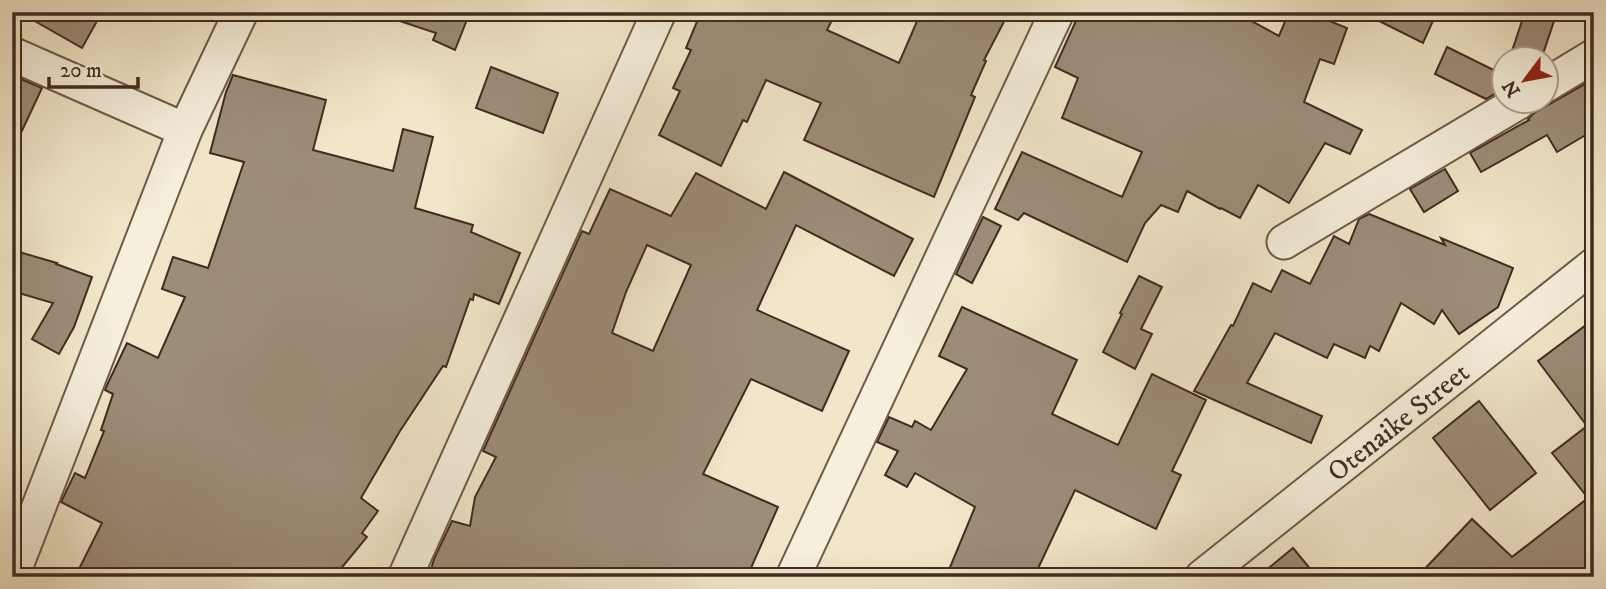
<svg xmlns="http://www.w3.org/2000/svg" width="1606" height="589" viewBox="0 0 1606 589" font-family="'IM FELL DW Pica',serif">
  <rect width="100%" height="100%" fill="#f1e6c9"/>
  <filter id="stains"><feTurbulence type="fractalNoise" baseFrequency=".00286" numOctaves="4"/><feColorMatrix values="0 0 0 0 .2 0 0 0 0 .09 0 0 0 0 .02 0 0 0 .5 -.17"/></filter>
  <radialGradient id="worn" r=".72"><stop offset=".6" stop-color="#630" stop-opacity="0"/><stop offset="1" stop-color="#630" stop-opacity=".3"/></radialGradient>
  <g fill="#9d8c78" stroke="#412b21" stroke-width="2" fill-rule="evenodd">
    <path d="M19,12H102L82,48Z"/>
    <path d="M386,12H470L455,50L433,40L436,33L385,16Z"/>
    <path d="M701,12H836L827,30L899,63L921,12H1009L984,60L986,61L971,95L975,97L934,197L804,140L821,103L766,80L747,122L743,120L721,166L659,135L680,91L673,88L691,50L686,48Z"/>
    <path d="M1080,12H1235L1279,36L1289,12H1307L1347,28L1334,64L1320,59L1304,102L1362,130L1350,154L1325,143L1289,203L1258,185L1240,218L1221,208L1220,209L1187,191L1178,212L1161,205L1145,223L1127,262L1024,213L1018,220L995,209L1022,152L1122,197L1142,152L1062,118L1078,78L1055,67Z"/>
    <path d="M1361,12H1437L1423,43Z"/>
    <path d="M1525,12H1557L1541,60H1509Z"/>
    <path d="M1447,47L1504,75V88L1486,99L1435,74Z"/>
    <path d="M491,67L558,93L543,133L476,108Z"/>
    <path d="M233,75L326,100L313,150L393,171L403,129L433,137L415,208L473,225L471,232L520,253L499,304L474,294L473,300L470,299L446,367L443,366L400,431L361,498L378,511L362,533L367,537L334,577H75L102,523L61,502L75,473L85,478L104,431L101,430L113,394L105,390L108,383L127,343L158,358L185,297L162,289L173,257L208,268L244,162L210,153L226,92Z"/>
    <path d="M16,77L42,88L12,152V85Z"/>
    <path d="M1594,79V130L1557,152L1547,135L1481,172L1470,153L1529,120L1528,119L1534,113Z"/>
    <path d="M1445,169L1458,191L1424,212L1410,189Z"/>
    <path d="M784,172L913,239L894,276L796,225L757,310L849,351L822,411L751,379L703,474L778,507L747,577H429L434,559L452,521L470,526L475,497L496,457L483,451L582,231L589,234L610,189L671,216L696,173L766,209ZM647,245L691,265L653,351L612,333L626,292Z"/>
    <path d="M1369,214L1445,245L1441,238L1513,268L1498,307L1459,334L1442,310L1434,324L1401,303L1379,351L1370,346L1365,358L1334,344L1327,358L1275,333L1247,383L1322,416L1311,443L1194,391L1231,325L1233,326L1253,283L1271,292L1282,270L1310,284L1334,236L1349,244L1359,219Z"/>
    <path d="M983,217L1001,226L972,283L956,274Z"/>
    <path d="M19,252L57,263L56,264L92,277L74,327L59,354L32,339L53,303L12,291V278Z"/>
    <path d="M1139,276L1162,287L1141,329L1152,334L1135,369L1103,352L1122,314L1120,313Z"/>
    <path d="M962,307L1077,360L1052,414L1118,445L1152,374L1206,400L1172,471L1181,475L1156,529L1075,490L1034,577H946L975,507L915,473L907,487L885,475L898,451L877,442L889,417L912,427L915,421L931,430L967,369L939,356Z"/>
    <path d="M1594,319V560L1572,577H1417L1472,519L1512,557L1588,498L1552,453L1587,426L1538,361Z"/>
    <path d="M1479,401L1536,473L1490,510L1433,438Z"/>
    <path d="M1293,548L1317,577H1258Z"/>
  </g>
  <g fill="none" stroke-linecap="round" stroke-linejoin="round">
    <g stroke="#6d5a4b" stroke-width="37">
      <g id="minor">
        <path d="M12,54L185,130"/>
        <path d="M1546,85L1594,56"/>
        <path d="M1284,242L1519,102"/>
        <path d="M12,576L185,130L241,12"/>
        <path d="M405,577L659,12"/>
        <path d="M793,577L1057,12"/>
        <path id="s1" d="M1202,577L1594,265"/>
      </g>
    </g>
    <use href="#minor" stroke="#f6efdc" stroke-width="33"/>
  </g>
  <g text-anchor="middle" stroke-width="5" stroke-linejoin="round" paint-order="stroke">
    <g font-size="28" fill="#412b21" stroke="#f6efdc">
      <text dy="10" stroke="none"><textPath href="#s1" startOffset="250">Otenaike Street</textPath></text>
    </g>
  </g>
  <rect width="1606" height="589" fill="none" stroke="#f1e6c9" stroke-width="42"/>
  <rect x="14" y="14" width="1578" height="561" fill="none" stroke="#412b21" stroke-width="3.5"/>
  <rect x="21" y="21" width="1564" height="547" fill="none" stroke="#412b21" stroke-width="2"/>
  <g transform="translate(1525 80) rotate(238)"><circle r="33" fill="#f6efdc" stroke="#aea191" stroke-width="2"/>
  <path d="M0-5L12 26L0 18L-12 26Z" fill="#8f2418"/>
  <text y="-10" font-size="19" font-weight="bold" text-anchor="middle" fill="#412b21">N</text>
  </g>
  <path d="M49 77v10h89v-10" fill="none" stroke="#412b21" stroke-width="3.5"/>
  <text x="60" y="77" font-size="21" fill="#412b21" stroke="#f6efdc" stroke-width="5" paint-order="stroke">20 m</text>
  <rect width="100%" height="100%" filter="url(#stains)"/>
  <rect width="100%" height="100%" fill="url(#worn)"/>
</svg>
